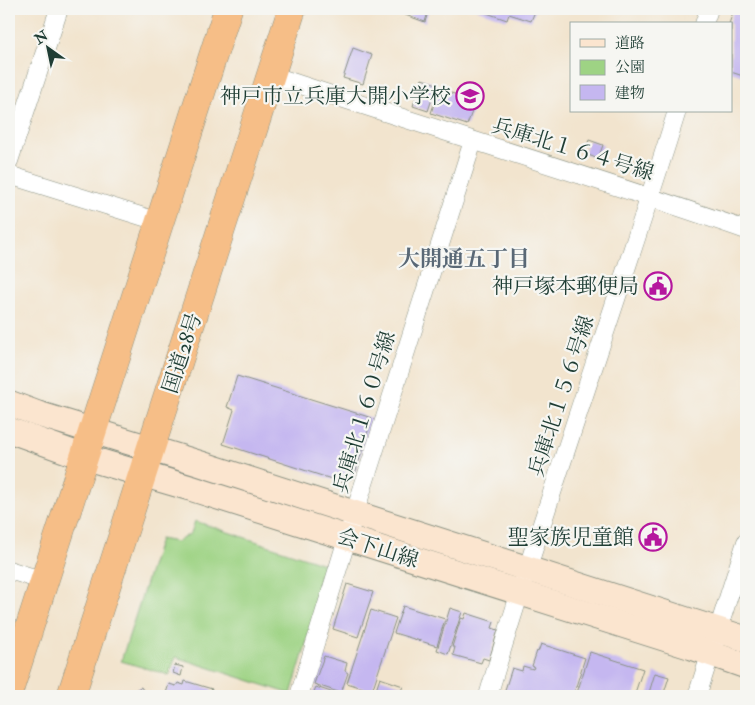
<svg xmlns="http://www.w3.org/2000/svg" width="755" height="705" viewBox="0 0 755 705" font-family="'IM FELL Double Pica','Noto Serif JP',serif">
  <rect width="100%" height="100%" fill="#f6f6f2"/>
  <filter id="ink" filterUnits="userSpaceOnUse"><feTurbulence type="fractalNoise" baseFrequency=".02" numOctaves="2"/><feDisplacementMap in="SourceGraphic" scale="10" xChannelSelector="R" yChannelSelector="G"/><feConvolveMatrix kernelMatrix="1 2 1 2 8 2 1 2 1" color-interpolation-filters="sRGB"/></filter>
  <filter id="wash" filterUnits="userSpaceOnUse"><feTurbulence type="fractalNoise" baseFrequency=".0096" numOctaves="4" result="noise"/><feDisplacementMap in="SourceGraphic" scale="20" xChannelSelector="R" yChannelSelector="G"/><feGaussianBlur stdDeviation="1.12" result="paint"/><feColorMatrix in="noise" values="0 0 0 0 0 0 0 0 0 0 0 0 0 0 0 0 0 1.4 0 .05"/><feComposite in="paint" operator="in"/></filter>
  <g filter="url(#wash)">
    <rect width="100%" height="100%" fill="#f2e4ce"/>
    <path fill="#9ed384" stroke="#5e885c" d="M195,521L330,566L291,694L176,657L169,675L121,661L160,539L177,542L191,533Z"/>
    <g id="blocks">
      <g fill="#c5b7f0">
        <path d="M388,9H429L425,22Z"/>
        <path d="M475,9H536L531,21L509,14L507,20Z"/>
        <path d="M734,9H746V77L731,72V24H729Z"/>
        <path d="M353,48L372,55L363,84L343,78Z"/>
        <path d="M422,79L437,84L428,111L413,106Z"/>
        <path d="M439,89L476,101L467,125L431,113Z"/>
        <path d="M589,140L603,145L598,159L584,153Z"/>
        <path d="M237,376L372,418L354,477L344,483L223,444L234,410L227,407Z"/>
        <path d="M746,577V609L741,608L744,599L739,597Z"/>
        <path d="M347,584L373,592L358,637L333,629Z"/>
        <path d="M403,606L445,619L437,646L394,633Z"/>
        <path d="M450,608L462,612L448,654L437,650Z"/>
        <path d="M371,610L396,618L372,691L347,683Z"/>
        <path d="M466,613L494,622L492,628L498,630L489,660L483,658L481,663L453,655L455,647H452L461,618L464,619Z"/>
        <path d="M541,644L585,658L573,696H503L512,668L522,671L523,666L533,669L534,667L532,666L537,651L538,652Z"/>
        <path d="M590,652L643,669L634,696H576Z"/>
        <path d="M324,656L347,663L345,671L348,673L341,693L314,684Z"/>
        <path d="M175,665L183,667L181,676L173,673Z"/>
        <path d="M655,673L669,677L663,696H648Z"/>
        <path d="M380,678L403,686L399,696H374Z"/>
        <path d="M185,681L212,689L209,696H165L169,684L176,686L178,683L184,685Z"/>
        <path d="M141,687L146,695L126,696L125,695Z"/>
        <path d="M316,687L337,694V696H312Z"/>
      </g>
    </g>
  </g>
  <g filter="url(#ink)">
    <use href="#blocks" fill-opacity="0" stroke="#889081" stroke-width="1"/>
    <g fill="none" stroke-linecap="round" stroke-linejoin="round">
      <g stroke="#889081" stroke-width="19">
        <g id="street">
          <path d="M704,24L709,9"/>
          <path d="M271,75C429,128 589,175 746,230"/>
          <path d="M9,161L59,9"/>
          <path d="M9,175L160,222"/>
          <path d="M9,570L44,581"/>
          <path d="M299,696L361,493L473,141"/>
          <path d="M488,696C546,500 616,307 677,111"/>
          <path d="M697,696L746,542"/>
        </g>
      </g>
      <g stroke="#889081" stroke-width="27">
        <g id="secondary">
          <path d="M9,403L38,414L198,463L746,639"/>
          <path d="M9,430L84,457L190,488L692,647L746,666"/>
        </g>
      </g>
      <g stroke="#889081" stroke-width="29">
        <g id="highway">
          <path d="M9,691L228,9"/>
          <path d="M71,696L292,9"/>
        </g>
      </g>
      <use href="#street" stroke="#fff" stroke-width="18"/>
      <use href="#secondary" stroke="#fbe5cf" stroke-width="25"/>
      <use href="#highway" stroke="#f6be87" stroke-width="28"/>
    </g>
  </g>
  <defs>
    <g id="school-ring" transform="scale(1.4375)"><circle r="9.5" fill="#f6f6f2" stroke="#b5179e" stroke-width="1.5"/><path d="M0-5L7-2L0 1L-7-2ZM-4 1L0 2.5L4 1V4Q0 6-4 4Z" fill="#b5179e"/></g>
    <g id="civic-ring" transform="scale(1.4375)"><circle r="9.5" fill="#f6f6f2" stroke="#b5179e" stroke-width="1.5"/><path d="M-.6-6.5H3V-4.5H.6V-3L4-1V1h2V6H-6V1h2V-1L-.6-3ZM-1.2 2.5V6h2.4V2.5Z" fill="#b5179e"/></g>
  </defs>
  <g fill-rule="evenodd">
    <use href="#school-ring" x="470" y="96"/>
    <use href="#civic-ring" x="658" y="286"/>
    <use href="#civic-ring" x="653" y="537"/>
  </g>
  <g text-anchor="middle" stroke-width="4.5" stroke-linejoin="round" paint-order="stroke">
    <g font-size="21" fill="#1f3d34" stroke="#f6f6f2" text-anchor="end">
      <text x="451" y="103">神戸市立兵庫大開小学校</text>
      <text x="639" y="293">神戸塚本郵便局</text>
      <text x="634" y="544">聖家族児童館</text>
    </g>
    <g font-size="21" fill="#1f3d34" stroke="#f6f6f2">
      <text transform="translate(573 149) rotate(17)" y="7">兵庫北１６４号線</text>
      <text transform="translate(182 353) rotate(-72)" y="7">国道28号</text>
      <text transform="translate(561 396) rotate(-72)" y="7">兵庫北１５６号線</text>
      <text transform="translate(364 412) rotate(-73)" y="7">兵庫北１６０号線</text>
      <text transform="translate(378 548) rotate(18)" y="7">会下山線</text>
    </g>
    <g font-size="22" font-weight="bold" fill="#596876" stroke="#f6f6f2">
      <text x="464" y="266">大開通五丁目</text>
    </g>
  </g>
  <rect width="755" height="705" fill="none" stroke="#f6f6f2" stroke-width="30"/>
  <rect x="570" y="22" width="162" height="90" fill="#f6f6f2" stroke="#a0aca6"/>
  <rect x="580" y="39" width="25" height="8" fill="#fbe5cf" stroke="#a0aca6"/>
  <text x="615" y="48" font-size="15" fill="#1f3d34">道路</text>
  <rect x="580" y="60" width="25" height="15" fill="#9ed384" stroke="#a0aca6"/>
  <text x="615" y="72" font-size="15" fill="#1f3d34">公園</text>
  <rect x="580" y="85" width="25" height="15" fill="#c5b7f0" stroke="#a0aca6"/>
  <text x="615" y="98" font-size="15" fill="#1f3d34">建物</text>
  <g transform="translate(48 48) rotate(327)" stroke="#f6f6f2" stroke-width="4" paint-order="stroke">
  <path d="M0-4L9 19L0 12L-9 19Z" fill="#1f3d34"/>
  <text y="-8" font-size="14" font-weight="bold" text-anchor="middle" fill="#1f3d34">N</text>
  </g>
</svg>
